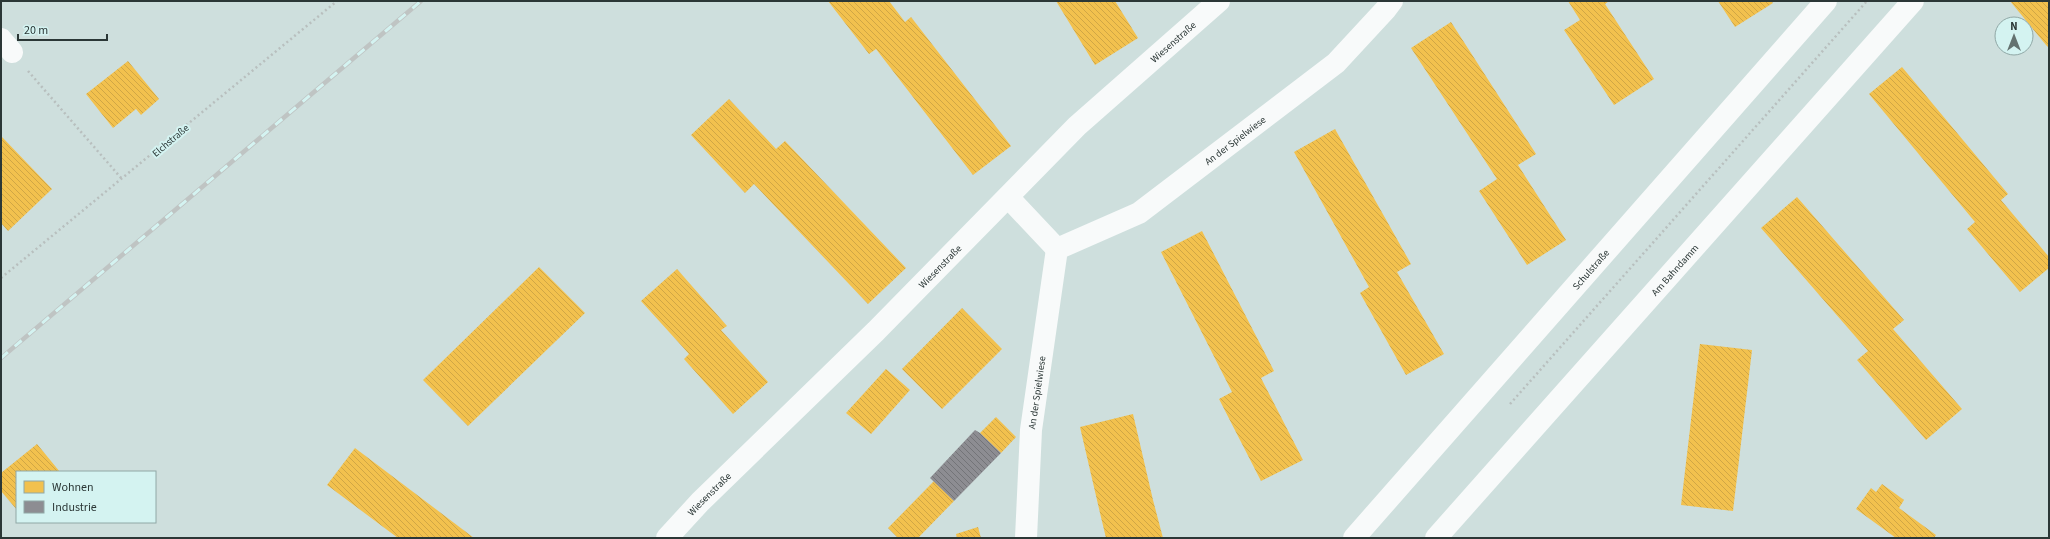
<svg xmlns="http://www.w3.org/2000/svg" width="2050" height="539" viewBox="0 0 2050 539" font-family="'Source Sans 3',sans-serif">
  <defs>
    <pattern id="homes-back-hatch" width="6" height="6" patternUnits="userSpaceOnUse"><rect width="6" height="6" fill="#f2c14e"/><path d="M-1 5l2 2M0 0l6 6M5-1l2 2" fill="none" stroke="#d0a645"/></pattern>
    <pattern id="industry-back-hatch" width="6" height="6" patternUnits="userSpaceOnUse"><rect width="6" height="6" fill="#8d8d92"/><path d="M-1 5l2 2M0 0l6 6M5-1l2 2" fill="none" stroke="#737478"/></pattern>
  </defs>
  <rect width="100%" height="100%" fill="#cedfdd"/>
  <g fill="url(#homes-back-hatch)">
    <path d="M828,1H889L905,22L911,17L1011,146L973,175L876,49L869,54Z"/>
    <path d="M1056,1H1115L1138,38L1095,65Z"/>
    <path d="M1568,1H1609L1605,4L1654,79L1614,105L1564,30L1580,20Z"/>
    <path d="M1718,1H1771L1773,3L1735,27Z"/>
    <path d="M2010,1H2049V48L2046,45Z"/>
    <path d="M1451,22L1536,154L1518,165L1566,240L1527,265L1479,191L1497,179L1411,48Z"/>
    <path d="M128,61L159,99L141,115L136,109L113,128L86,94Z"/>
    <path d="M1902,67L2008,194L2001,200L2049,257V268L2020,292L1967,229L1975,222L1869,94Z"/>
    <path d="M729,99L776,149L785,141L906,268L868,304L754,184L745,193L691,135Z"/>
    <path d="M1335,129L1411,264L1397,272L1444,354L1406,375L1360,293L1369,287L1294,152Z"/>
    <path d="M2,137L52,189L8,231L1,223Z"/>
    <path d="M1797,197L1904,320L1893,329L1962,409L1926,440L1857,360L1868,351L1761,228Z"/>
    <path d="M1202,231L1274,371L1261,378L1303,460L1261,481L1219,399L1232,392L1161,252Z"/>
    <path d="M539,267L585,313L468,426L423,380Z"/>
    <path d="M677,269L727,326L721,330L768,382L733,414L684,359L689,354L641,301Z"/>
    <path d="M962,308L1002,349L942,409L902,369Z"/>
    <path d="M1700,344L1752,350L1733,511L1681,505Z"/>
    <path d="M886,369L910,390L871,434L846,413Z"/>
    <path d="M1133,414L1153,500L1163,538H1106L1100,513L1080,427Z"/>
    <path d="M996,417L1016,437L1001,453L980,433Z"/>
    <path d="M37,444L60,472H17V510L1,491V473Z"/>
    <path d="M355,448L474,538H398L327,485Z"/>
    <path d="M934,481L954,501L918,538H898L888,528Z"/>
    <path d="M1882,484L1904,500L1899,508L1936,535L1934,538H1896L1856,509L1871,488L1876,492Z"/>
    <path d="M978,527L981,538H957L956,534Z"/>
  </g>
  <path fill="url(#industry-back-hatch)" d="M975,430L980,433L1001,453L954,501L930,478Z"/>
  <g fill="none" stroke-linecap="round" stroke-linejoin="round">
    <g stroke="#b8bfbe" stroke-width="2.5" stroke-dasharray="2 3" stroke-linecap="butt">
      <path d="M28,71L122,179"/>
      <path d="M1,278L337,1"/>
      <path d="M1510,404L1867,1"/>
    </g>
    <g stroke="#f8fafa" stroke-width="22">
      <path d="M1,39L12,52"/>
      <path d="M1008,197L1057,249"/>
      <path id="s1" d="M667,538L700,502L876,331L1077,126L1219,1"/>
      <path id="s2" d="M1026,538L1031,430L1057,249L1139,213L1336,63L1386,9L1392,1"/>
      <path id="s3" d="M1354,538L1826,1"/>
      <path id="s4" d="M1436,538L1913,1"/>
    </g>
    <g stroke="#bfc4c3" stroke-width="4.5">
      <path id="rail" d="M1,358L421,1"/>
    </g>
    <use href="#rail" stroke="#d4f3f1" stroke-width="3" stroke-dasharray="9" stroke-linecap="butt"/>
  </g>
  <g text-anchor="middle" stroke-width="4" stroke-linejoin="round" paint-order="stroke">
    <g font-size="10" fill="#2b3736" stroke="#d4f3f1">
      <text dy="4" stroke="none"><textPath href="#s1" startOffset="709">Wiesenstraße</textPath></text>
      <text transform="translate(170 140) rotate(-40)" y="4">Elchstraße</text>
      <text dy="4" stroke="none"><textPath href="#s2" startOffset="501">An der Spielwiese</textPath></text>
      <text dy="4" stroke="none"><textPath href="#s1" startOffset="385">Wiesenstraße</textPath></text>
      <text dy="4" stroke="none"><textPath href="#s3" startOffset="358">Schulstraße</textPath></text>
      <text dy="4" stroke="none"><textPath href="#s4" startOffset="359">Am Bahndamm</textPath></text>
      <text dy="4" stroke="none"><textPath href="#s2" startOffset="146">An der Spielwiese</textPath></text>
      <text dy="4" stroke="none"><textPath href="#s1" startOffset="61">Wiesenstraße</textPath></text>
    </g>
  </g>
  <rect width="2050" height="539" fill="none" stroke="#2b3736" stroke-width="4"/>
  <rect x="16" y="471" width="140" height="52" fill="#d4f3f1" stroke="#90a8a6"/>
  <rect x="24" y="481" width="20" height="12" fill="#f2c14e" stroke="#90a8a6"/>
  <text x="52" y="491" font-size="12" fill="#2b3736">Wohnen</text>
  <rect x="24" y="501" width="20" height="12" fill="#8d8d92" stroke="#90a8a6"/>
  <text x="52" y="511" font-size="12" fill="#2b3736">Industrie</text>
  <g transform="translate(2014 36)"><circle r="19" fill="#d4f3f1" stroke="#90a8a6"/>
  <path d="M0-3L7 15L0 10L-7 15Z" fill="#647270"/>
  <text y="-6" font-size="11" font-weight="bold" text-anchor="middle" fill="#2b3736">N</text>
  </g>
  <path d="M18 34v6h89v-6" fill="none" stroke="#2b3736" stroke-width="2"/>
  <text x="24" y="34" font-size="12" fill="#2b3736" stroke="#d4f3f1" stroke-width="3" paint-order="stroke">20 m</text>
</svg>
